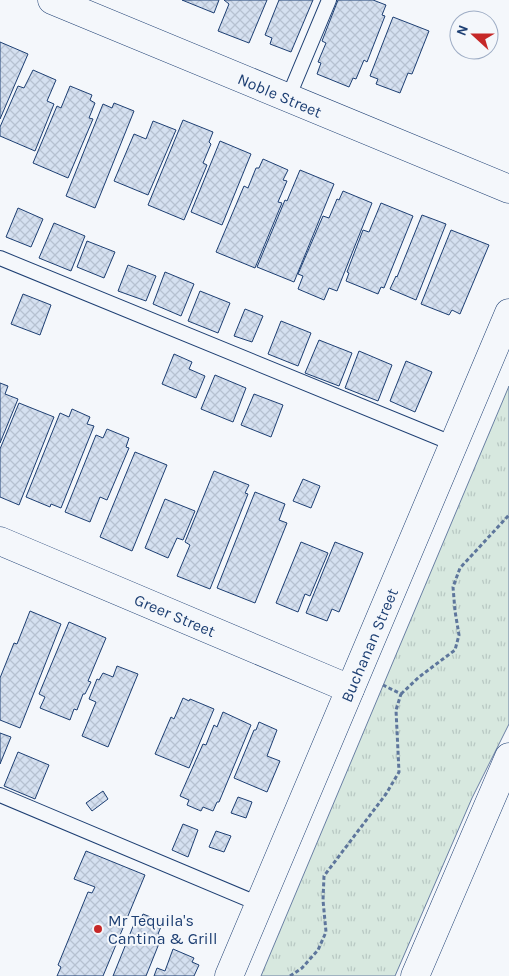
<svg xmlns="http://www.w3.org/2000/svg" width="509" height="976" viewBox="0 0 509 976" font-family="Karla,sans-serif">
  <defs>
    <pattern id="park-tufts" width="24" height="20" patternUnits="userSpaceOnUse" patternTransform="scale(1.25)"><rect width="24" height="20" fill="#d7e8df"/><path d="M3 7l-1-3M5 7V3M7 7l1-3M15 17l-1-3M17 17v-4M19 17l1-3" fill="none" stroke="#b8c8c3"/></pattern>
    <pattern id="building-cross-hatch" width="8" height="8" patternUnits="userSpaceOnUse" patternTransform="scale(1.25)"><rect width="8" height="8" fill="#d5e0f0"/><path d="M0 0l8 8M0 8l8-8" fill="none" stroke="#b6c1d1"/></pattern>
  </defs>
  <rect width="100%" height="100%" fill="#f4f7fb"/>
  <path fill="url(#park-tufts)" stroke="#687fa3" d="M509,386V724L472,798L395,976H261Z"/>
  <g fill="url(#building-cross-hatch)" stroke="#1d3f73">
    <path d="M182,0H219L214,13Z"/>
    <path d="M224,0H267L249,43L218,31L229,4Z"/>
    <path d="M279,0H313L291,52L270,44L272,38L265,35Z"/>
    <path d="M338,0H373L386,5L382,15L385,16L367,62L364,60L356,79L353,78L349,87L317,74L321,63L318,62L326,43L322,41Z"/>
    <path d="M393,17L429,31L412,74L408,73L400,93L376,84L378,79L370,76Z"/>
    <path d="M0,42L28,54L0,119Z"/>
    <path d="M33,70L56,80L47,101L54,104L35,151L0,136V127L18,86L24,88Z"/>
    <path d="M70,86L92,95L90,100L95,103L89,118L93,119L68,178L33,163L57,106L61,108Z"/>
    <path d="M114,103L134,111L95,208L66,196L103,104L112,108Z"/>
    <path d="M183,120L213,132L209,142L211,144L203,163L207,165L184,220L148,205Z"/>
    <path d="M153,121L176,130L148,195L114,181L134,134L146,139Z"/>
    <path d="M220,141L251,154L222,225L191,212Z"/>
    <path d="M263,159L288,170L283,180L287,181L278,202L282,203L255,268L216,252L244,186L248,188L256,168H259Z"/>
    <path d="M300,170L334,184L294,282L257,267L285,200L287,201Z"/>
    <path d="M343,191L372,203L337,291L329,288L324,300L298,289L303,276L298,274L323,216L329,218L337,199L339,200Z"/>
    <path d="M381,203L413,216L384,288L381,287L378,294L346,281L349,273L347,272L363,230L369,232Z"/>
    <path d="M18,208L43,219L31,247L6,237Z"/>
    <path d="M422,215L446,224L416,300L390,289L396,276L397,277Z"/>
    <path d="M54,223L85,236L71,271L39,258Z"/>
    <path d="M451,230L489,245L460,314L452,310L449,315L421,304Z"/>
    <path d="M87,241L115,252L104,278L77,267Z"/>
    <path d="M128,265L156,276L146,301L118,291Z"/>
    <path d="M165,272L194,284L181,316L153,304Z"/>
    <path d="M200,291L230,303L218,333L188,321Z"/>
    <path d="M23,294L51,305L40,335L11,324Z"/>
    <path d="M245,309L263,316L252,342L234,336Z"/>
    <path d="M281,321L311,333L298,366L268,354Z"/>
    <path d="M319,340L352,353L339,386L305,373Z"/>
    <path d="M359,351L392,365L378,401L345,388Z"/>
    <path d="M174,354L192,362L189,369L205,376L196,398L162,384Z"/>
    <path d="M406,361L432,372L415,412L390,401Z"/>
    <path d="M215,375L246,388L233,422L201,409Z"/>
    <path d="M0,383L8,386L5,394L18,399L0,443Z"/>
    <path d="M254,394L283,405L271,437L241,425Z"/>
    <path d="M19,403L54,417L19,505L0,497V449Z"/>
    <path d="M72,409L90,417L87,424L94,426L61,508L51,504L50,507L26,497L60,413L69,417Z"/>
    <path d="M107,429L129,438L126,447L129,448L107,500L100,497L90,522L65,512L96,435L103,438Z"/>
    <path d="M135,452L167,465L132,551L100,537Z"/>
    <path d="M214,471L249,485L245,493L248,494L210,589L177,576L190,545L185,542Z"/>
    <path d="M303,479L320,486L311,508L293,501Z"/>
    <path d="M255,492L285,504L279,520L287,523L255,603L217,588Z"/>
    <path d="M165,499L195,511L183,540L177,538L168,558L145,548Z"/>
    <path d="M301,542L328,553L310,596L305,594L298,612L276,603Z"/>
    <path d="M335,542L363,553L339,612L332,609L327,621L306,613Z"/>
    <path d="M30,611L61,624L20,728L0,720V678L14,643L17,644Z"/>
    <path d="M69,622L106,638L88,681L91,682L85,694H83L77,710L74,709L70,720L40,708L45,697L39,694Z"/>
    <path d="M117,666L138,674L108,747L82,736L96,702L89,699L97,679L99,680L103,673L113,677Z"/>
    <path d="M183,698L189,701L190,699L214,709L189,768L155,754L171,717L174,719Z"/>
    <path d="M223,712L251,725L219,802H217L213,811L203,807L201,811L187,805L189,800L180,796L203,744L206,745L214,725L217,727Z"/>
    <path d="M259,722L277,730L267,756L280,761L267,792L234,778L254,730H256Z"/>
    <path d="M0,733L11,737L0,764Z"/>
    <path d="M18,752L49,765L35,799L4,786Z"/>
    <path d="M103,791L108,799L92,811L86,803Z"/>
    <path d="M238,797L252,802L246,818L231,813Z"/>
    <path d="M183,824L198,830L188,857L172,850Z"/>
    <path d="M216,831L231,836L224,852L209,847Z"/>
    <path d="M86,851L145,875L103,976H57L61,967L58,965L88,892L92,893L95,887L74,879Z"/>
    <path d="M143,914L163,922L158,934L162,936L146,976H113L134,924L138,926Z"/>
    <path d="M173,949L194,958L192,962L199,965L194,976H154L157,968L165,971Z"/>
  </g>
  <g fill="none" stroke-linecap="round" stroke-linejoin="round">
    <g stroke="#1d3f73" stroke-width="16">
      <g id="lane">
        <path d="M288,98L329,0"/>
        <path d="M0,258L454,444"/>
        <path d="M0,795L259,904"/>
      </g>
    </g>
    <g stroke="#1d3f73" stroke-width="29">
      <g id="street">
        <path d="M52,0L509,189"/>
        <path d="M0,541L350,689"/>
        <path d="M229,976L509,313"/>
      </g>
    </g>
    <g stroke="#1d3f73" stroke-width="29">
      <path id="highway" d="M415,976L509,757"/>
    </g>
    <g stroke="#5e769c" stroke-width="3" stroke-dasharray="4 2.5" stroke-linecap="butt">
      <path d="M401,694L419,677L455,650L459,635L455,611L453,587L460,568L509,515"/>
      <path d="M290,976L302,968L318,950L326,932L323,900L324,876L386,794L399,772L396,710L401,694L383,685"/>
    </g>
    <use href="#lane" stroke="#f4f7fb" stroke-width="14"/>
    <use href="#street" stroke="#f4f7fb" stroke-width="28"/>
    <use href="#highway" stroke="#f4f7fb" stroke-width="28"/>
  </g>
  <circle fill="#c62828" stroke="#f4f7fb" stroke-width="2" cx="98" cy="929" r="5"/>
  <g text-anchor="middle" stroke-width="4" stroke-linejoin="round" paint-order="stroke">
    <g font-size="16" fill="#1d3f73" stroke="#f4f7fb">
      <text transform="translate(280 95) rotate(23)" y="6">Noble Street</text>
      <text transform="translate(175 615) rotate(23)" y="6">Greer Street</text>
      <text transform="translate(369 645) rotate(-67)" y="6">Buchanan Street</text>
    </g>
    <g font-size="16" fill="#1d3f73" stroke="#f4f7fb" text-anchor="start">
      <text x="108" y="926">Mr Tequila's<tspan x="108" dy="18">Cantina &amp; Grill</tspan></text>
    </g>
  </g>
  <g transform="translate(474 35) rotate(291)"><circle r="24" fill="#f4f7fb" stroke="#9eadc5"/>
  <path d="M0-4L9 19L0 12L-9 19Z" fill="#c62828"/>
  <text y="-8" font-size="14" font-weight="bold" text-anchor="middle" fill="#1d3f73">N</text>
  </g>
</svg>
